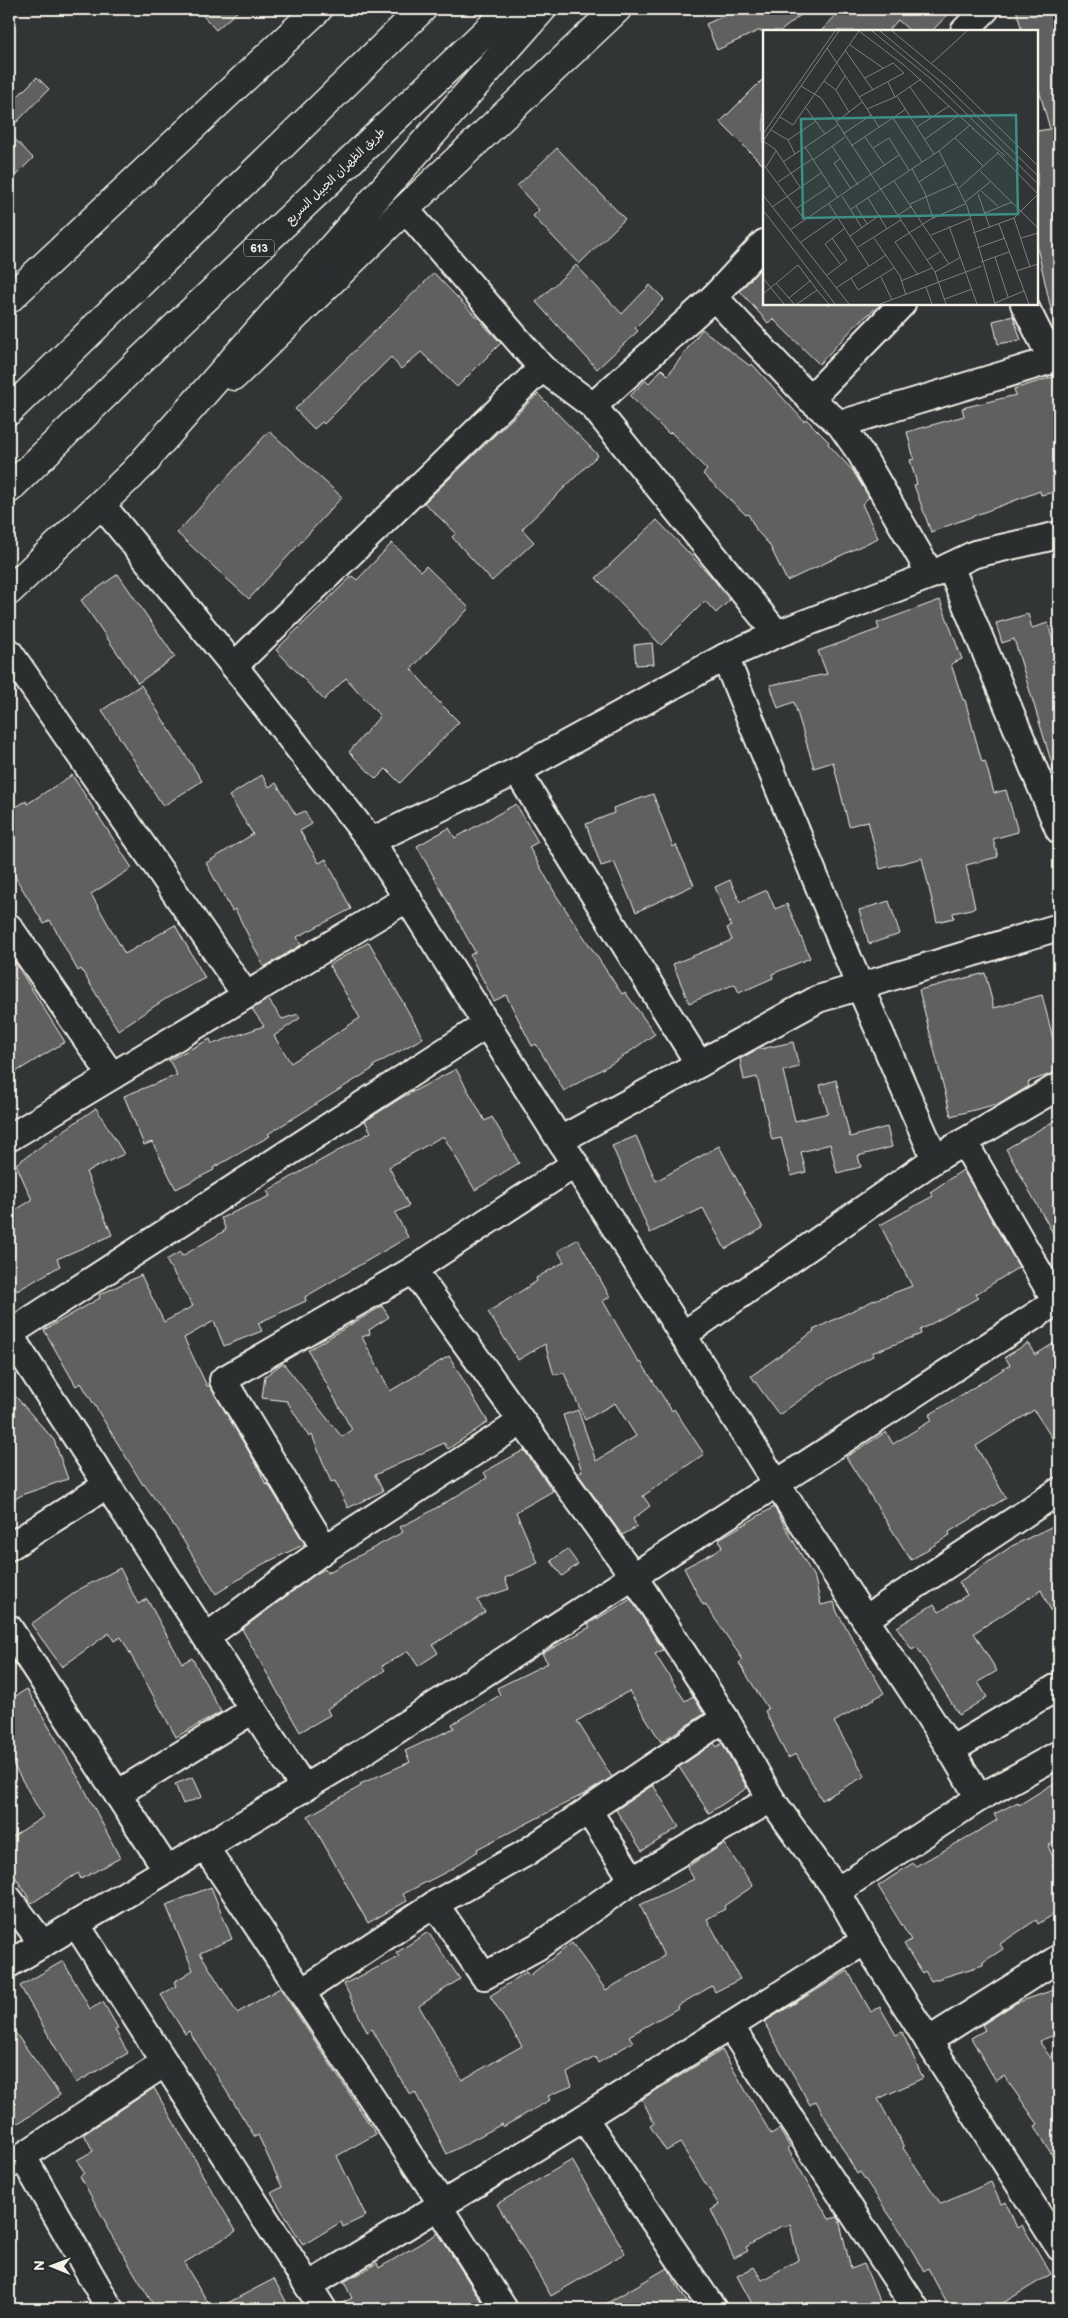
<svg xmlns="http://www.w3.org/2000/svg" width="1068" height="2318" viewBox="0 0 1068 2318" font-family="'Balsamiq Sans','Playpen Sans Arabic',sans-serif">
  <rect width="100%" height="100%" fill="#323535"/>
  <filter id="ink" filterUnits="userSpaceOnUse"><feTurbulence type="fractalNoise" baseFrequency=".02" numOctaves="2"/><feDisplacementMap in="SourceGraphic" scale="10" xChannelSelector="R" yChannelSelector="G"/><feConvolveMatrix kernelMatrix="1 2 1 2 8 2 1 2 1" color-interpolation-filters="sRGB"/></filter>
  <g filter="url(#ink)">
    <g fill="#5f605f" stroke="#f4f1e8">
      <path d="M197,9H240L216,30Z"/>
      <path d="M739,9H808L781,31H758L717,50L706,24Z"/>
      <path d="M842,9H953L932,31H910L898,20L888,31H821Z"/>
      <path d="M1016,9H1059V317L1053,318L1037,247V131L1050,129L1037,83V31H1022Z"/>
      <path d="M37,77L49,89L9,130V105Z"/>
      <path d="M764,78V166L720,122Z"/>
      <path d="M9,133L33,158L9,182Z"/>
      <path d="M557,148L625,219L579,264L533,216L539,210L517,186Z"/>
      <path d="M576,265L622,314L650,285L664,299L635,328L638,331L597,369L536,302Z"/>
      <path d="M764,265V304H881L857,324L819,364L773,319L768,323L740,291Z"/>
      <path d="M434,273L501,343L457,387L421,352L401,369L391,357L324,424L322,422L314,429L295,409Z"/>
      <path d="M1013,316L1021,340L998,344L993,321Z"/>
      <path d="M702,329L750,366L752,364L804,421L806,419L829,442L828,444L853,471L869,497L862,504L878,538L787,581L769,544L757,531L748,514L746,515L703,474L707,470L671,432L669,434L630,396L646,380L649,383L662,369L668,375Z"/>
      <path d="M1059,375V491L1041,495L1040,491L931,532L914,485L917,484L910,460L914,459L907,432L964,416L962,408L1016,395L1014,389Z"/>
      <path d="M538,394L598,455L522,529L534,542L492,581L452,537L456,533L424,503Z"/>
      <path d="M269,431L342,497L249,599L177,533Z"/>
      <path d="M657,520L710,575L730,600L716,613L705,601L661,645L596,578Z"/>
      <path d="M392,543L421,571L426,566L469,608L411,669L433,694L432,695L459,722L400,783L386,769L376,779L349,752L380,716L346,678L324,700L276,650L352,576L357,580Z"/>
      <path d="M118,574L175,657L138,683L81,600Z"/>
      <path d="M940,600L962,659L951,664L963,700H965L982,762L985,761L994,793L1006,790L1018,832L993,839L998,857L966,865L975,908L953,913L954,918L937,922L922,858L880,869L868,821L849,826L833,762L814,768L794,702L778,708L770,685L827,674L818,651L879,629L877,623Z"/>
      <path d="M1028,614L1032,628L1048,623L1059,663V774H1055L1014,639L1002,643L996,623Z"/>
      <path d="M652,643L654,664L636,665L634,645Z"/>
      <path d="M141,685L202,781L163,806L102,710Z"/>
      <path d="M72,775L132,868L91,894L125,954L175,925L205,978L167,998L118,1030L81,969L78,971L50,920L44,924L9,867V811L26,801L27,804Z"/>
      <path d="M262,775L269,787L276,783L296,815L305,811L312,824L300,831L319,863L326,859L351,909L297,937L301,945L264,967L235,909L232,911L206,863L253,834L229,796Z"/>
      <path d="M653,794L673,847L676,845L694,885L636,912L614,862L601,866L586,824L614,813L613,808Z"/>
      <path d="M516,804L538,842L529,847L556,895L622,994L625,992L655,1034L618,1060L564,1091L536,1044L532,1046L506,995L494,1001L470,955L475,952L417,846L449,828L455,838Z"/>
      <path d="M730,880L740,902L767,890L775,909L787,904L810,958L772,974L773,978L739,993L735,984L689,1003L673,964L732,940L727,928L731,926L715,887Z"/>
      <path d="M889,901L900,934L869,944L859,910Z"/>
      <path d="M369,942L423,1038L373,1066L374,1068L268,1134L270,1136L213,1168L214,1170L176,1189L152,1142L144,1145L124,1096L177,1075L169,1060L210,1039L212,1044L264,1026L252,1009L268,999L282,1019L298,1014L300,1018L274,1036L291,1063L360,1018L329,965Z"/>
      <path d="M9,953L65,1042L9,1076Z"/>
      <path d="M985,973L994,1008L1042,995L1059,1062V1071L1028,1082L1029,1086L1001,1103L951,1116L919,990Z"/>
      <path d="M793,1042L799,1067L783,1071L795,1121L828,1113L820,1085L836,1080L850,1137L887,1127L892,1147L858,1156L861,1167L837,1173L830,1144L801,1152L806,1172L791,1176L781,1138L772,1140L757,1077L744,1080L740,1059L756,1050Z"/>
      <path d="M456,1069L485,1121L492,1117L519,1163L475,1190L444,1137H441L389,1167L409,1206L395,1213L408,1237L305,1297L306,1301L258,1323L262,1331L224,1346L214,1321L184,1338L207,1386H210L258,1467L266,1485L268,1484L305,1544L261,1565L216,1594L177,1530L144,1484L143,1485L81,1383L76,1386L44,1330L100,1298L99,1295L141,1275L164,1322L193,1306L166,1260L180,1252L182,1256L226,1230L221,1218L270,1196L267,1191L371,1132L365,1121L401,1098Z"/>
      <path d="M96,1108L124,1154L86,1172L112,1235L57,1259L60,1266L17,1291L9,1277V1214L32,1200L16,1164Z"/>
      <path d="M1059,1118V1244L1006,1149Z"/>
      <path d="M636,1136L656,1181L719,1146L763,1228L725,1249L703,1208L650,1233L612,1146Z"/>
      <path d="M963,1170L1019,1267L976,1294L978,1298L920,1330L921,1334L872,1353L873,1356L832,1377L779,1415L751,1376L814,1331L813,1330L872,1301L912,1286L880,1225L933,1196L930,1192Z"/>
      <path d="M578,1239L610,1297L603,1301L639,1363L641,1362L672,1411L674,1409L704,1454L643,1496L650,1506L633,1519L637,1527L622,1535L578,1474L582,1471L563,1415L578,1410L596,1461L636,1436L615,1403L585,1420L564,1373L554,1375L545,1344L518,1360L488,1312L537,1281L536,1278L564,1262L558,1251Z"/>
      <path d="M382,1306L389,1317L369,1330L370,1334L362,1337L390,1391L449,1356L488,1422L448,1449L444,1443L375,1475L383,1491L348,1508L335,1481L331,1482L312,1435L309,1437L287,1401L262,1398L265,1376L283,1363L342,1437L352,1430L308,1350Z"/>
      <path d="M1059,1340V1449L1034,1410L976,1446L1006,1498L949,1532L950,1535L911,1560L846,1457L886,1432L893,1444L932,1420L929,1415L1010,1365L1005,1357L1028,1343L1035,1355Z"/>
      <path d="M9,1389L54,1440L68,1479L24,1494L9,1502Z"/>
      <path d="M524,1450L553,1491L516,1512L538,1563L505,1578L509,1589L477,1600L485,1612L433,1645L438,1653L418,1666L408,1651L382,1666L385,1670L327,1709L330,1715L300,1732L242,1629L316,1574L325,1569L327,1573L403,1532L400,1527L424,1515L487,1478L484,1472Z"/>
      <path d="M774,1507L815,1579L821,1605L834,1602L837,1612L884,1693L834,1722L865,1776L822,1800L796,1754L788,1758L765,1711L768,1709L739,1663L743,1660L705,1604L703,1605L684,1568L722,1548L719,1539Z"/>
      <path d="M1059,1523V1627L1041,1590L974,1633L997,1671L978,1682L987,1697L959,1715L917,1647L912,1650L897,1627L934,1604L939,1612L967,1595L959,1582L1012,1546Z"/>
      <path d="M567,1549L578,1564L562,1576L551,1561Z"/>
      <path d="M120,1568L138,1604L147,1599L182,1663L192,1658L221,1712L176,1737L121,1637L114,1641L109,1633L62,1667L31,1624L80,1589Z"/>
      <path d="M631,1599L663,1650L655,1654L685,1701L693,1696L704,1714L661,1742L629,1691L577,1721L612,1777L588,1792L477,1849L478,1851L450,1870L403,1894L407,1901L368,1923L308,1816L361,1786L360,1784L410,1762L405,1751L454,1728L452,1724L500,1695L497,1688L548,1663L542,1654L590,1627L588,1624Z"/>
      <path d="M27,1689L82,1784L120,1858L81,1879L78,1873L32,1903L9,1867V1839L43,1817L9,1757V1700Z"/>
      <path d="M714,1743L717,1747L722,1743L747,1788L709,1813L679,1767Z"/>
      <path d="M193,1777L202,1797L183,1804L175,1784Z"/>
      <path d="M1059,1780V1839L1048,1846L1056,1864L1052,1865L1059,1877V1911L1038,1924L1036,1920L1000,1944L1003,1949L983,1962V1965L931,1981L925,1971L922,1973L904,1944L911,1940L878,1886L913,1863L916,1866L982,1829L997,1820L994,1814L1018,1802L1019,1805Z"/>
      <path d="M653,1785L679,1827L642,1851L616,1810Z"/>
      <path d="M724,1844L753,1886L724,1906L725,1909L707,1919L740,1979L715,1992L712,1986L677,2006L678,2008L629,2036L633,2042L598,2063L595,2057L567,2073L572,2086L548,2096L550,2100L503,2127L502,2124L447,2154L415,2092L410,2095L372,2029L367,2032L344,1984L399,1957L396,1953L428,1932L460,1979L419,2006L462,2080L522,2046L490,1996L526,1972L529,1976L572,1943L606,1990L664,1956L640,1905L694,1879L687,1867Z"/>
      <path d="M211,1887L232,1939L200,1953L237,2013L280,1988L376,2134L337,2156L366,2216L343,2227L341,2222L303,2245L271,2193L282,2187L258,2135L255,2137L189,2031L185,2034L161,1995L176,1986L174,1982L193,1970L166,1905Z"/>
      <path d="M63,1961L90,2009L103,2002L118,2028L115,2030L128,2053L76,2083L20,1986Z"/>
      <path d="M848,1971L871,2012L880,2007L896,2035L902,2032L923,2078L878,2099L904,2147L903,2148L941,2204L991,2182L1001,2204L1006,2202L1017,2228L1022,2225L1051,2274L993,2309H950L928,2268L924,2271L901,2232L860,2172L857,2174L816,2101L810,2105L764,2022Z"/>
      <path d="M1059,1988V2033L1039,2041L1059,2070V2167L1035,2126L1038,2124L1004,2076L996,2081L971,2038L985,2030L982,2025L1016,2003Z"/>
      <path d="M9,2024L60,2095L30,2116L9,2128Z"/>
      <path d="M722,2050L771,2134L779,2129L790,2147L788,2149L829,2219L838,2217L839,2219L851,2269L864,2264L883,2309H755L737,2276L754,2267L762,2280L798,2260L790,2224L784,2227L783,2225L746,2247L748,2251L734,2258L711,2210L719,2205L680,2143L666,2151L650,2126L654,2123L642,2099Z"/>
      <path d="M154,2088L200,2168L199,2169L236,2231L184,2263L212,2309H156L106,2226L107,2225L80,2176L84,2173L77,2160L93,2151L84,2134Z"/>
      <path d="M572,2160L625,2253L551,2296L497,2204Z"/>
      <path d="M438,2233L486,2309H338L337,2306L352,2298L344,2282L377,2263L379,2268Z"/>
      <path d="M667,2268L691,2309H597Z"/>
      <path d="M274,2279L290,2309H216Z"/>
    </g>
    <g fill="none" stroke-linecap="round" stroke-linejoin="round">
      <g stroke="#f4f1e8" stroke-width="30">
        <g id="minor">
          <path d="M964,31L986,9"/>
          <path d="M405,209L542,368L593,406L777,634"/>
          <path d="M714,297L810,399L840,424L861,454L931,575"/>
          <path d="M1024,304L1052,360"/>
          <path d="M810,399L902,304"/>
          <path d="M593,406L714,297L764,243"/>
          <path d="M840,424L1059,358"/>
          <path d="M101,504L234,666L371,841L776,1483L951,1750L979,1798"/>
          <path d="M950,566L1059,830"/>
          <path d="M9,652L245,994"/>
          <path d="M725,657L860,987L935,1159"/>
          <path d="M234,666L542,368"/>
          <path d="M517,771L699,1064"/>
          <path d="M371,841L517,771L725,657L777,634L931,575L975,554L1059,535"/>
          <path d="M9,927L112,1076"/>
          <path d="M9,1138L408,898"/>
          <path d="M560,1140L818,999L1059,927"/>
          <path d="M964,1142L1056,1302"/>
          <path d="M413,1270L634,1577L725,1718L771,1799L837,1891L865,1941L1059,2247"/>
          <path d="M9,1334L487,1024"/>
          <path d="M9,1334L304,1788"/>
          <path d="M683,1335L935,1159L1059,1086"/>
          <path d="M9,1547L107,1485"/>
          <path d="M325,1549L223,1380L413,1270L575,1164"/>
          <path d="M865,1619L1059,1491"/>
          <path d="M9,1628L167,1870"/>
          <path d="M206,1637L325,1549L521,1422"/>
          <path d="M951,1750L1059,1686"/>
          <path d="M117,1794L253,1710"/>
          <path d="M589,1812L633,1880"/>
          <path d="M205,1847L442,2204"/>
          <path d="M837,1891L979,1798L1059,1754"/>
          <path d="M9,1899L43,1944"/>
          <path d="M435,1904L484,1976L537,1947L633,1880L771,1799"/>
          <path d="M76,1924L323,2309"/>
          <path d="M9,1964L349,1761L1059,1300"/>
          <path d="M303,1991L435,1904L524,1854L725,1718"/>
          <path d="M730,2026L916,2309"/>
          <path d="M928,2041L1059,1958"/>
          <path d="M584,2118L713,2309"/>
          <path d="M23,2157L110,2309"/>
          <path d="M9,2165L165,2063"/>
          <path d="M439,2207L504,2309"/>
          <path d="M308,2286L584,2118L865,1941"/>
        </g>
      </g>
      <g stroke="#f4f1e8" stroke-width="31">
        <g id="major">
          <path d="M9,299L318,9"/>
          <path d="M234,376L405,209L617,9"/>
          <path d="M9,591L147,460"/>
        </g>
      </g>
      <g stroke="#f4f1e8" stroke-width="31">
        <g id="highway">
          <path d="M9,411L422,9"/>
          <path d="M130,477L542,9"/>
          <path d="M9,489L129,371L510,9"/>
        </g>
      </g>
      <use href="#minor" stroke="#2a2d2e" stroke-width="26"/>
      <use href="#major" stroke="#2a2d2e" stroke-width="28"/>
      <use href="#highway" stroke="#2a2d2e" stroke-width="28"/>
    </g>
  </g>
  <g text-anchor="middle" stroke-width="4.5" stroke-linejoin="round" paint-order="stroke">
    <rect fill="#2a2d2e" stroke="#b7b6b0" stroke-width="1" x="244" y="239.5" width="30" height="17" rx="4"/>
    <g font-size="11" font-weight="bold" fill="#f4f1e8">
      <text x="259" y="252">613</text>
    </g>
    <g font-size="12" fill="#f4f1e8" stroke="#2a2d2e">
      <text transform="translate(335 176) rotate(-44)" y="4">طريق الظهران الجبيل السريع</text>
    </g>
  </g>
  <g transform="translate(763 30)">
    <rect width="275" height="275" fill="#323535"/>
    <path fill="none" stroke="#80807d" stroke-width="1" d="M96,1L141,35L211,99M109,1L168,49L275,154M117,1L183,56L275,146M129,1L188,50L275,136M87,15L120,38M64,18L116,97M82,20L110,60M169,33L204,1M61,51L73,60L86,82M125,52L132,67M38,56L58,68L172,242L183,274M147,57L168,87M73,60L82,46M134,66L171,124M96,67L141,43L130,33L102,48M43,78L62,104M104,79L132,67L158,49M17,87L30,95L96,1M130,88L159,132M73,92L99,72M154,97L186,76M209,98L242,126M8,100L25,110L32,124M0,104L72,1M80,104L108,85M102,107L122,136M192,108L220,136M162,109L196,85M25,110L53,91M0,111L76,1M0,111L12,119L37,157M69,116L95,155M88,116L143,79M42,117L75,168M110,118L126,108L146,140M176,121L204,176L232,274M234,122L275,164M77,129L71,133L88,159M50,130L82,107M20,132L75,95M0,134L42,190M3,137L13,121M149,139L162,163L170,188M217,141L275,198M131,151L186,234M15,152L49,129M156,152L183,134M196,158L235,123M218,161L235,176M215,164L227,198M0,165L86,274M79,166L99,198M105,168L124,199M202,172L227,152M66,174L106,236M147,174L194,153M93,176L104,194M9,177L58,143M34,178L67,156M88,179L176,121L207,95M0,180L72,274M222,183L249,172M135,185L149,176M251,188L267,237M236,194L266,274M186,196L214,274M27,200L136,125M210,203L251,188L275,164M168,205L207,189M87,206L117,185M111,208L137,246L143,265M258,208L275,203M38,212L74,187M95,217L138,190M214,218L242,208M232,227L245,267M164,230L178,221M218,232L246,222M78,235L62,214L82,198M253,241L275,234M172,242L198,227M155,245L132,212L168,189L202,174M63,246L84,230L69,208M118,247L129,270M0,248L21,274M88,248L95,260L131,238M138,251L169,238M13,253L31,274M163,257L169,274M73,258L123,225M0,264L35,235L54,260M26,268L48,250M182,269L209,259M232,273L261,261M34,274L54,260L66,274M117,274L219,236"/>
    <path fill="#3d8f86" fill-opacity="0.15" stroke="#3d8f86" stroke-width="2.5" d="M253,85L255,184L40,188L38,89Z"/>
    <rect width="275" height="275" fill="none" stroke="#f4f1e8" stroke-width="2.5"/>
  </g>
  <rect width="1068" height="2318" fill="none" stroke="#2a2d2e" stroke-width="30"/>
  <rect x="15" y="15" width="1038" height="2288" fill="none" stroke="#f4f1e8" stroke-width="2" filter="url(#ink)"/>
  <g transform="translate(52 2266) rotate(271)" stroke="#2a2d2e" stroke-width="4" paint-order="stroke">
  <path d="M0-4L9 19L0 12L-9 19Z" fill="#f4f1e8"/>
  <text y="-8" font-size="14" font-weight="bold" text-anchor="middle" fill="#f4f1e8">N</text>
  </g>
</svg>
